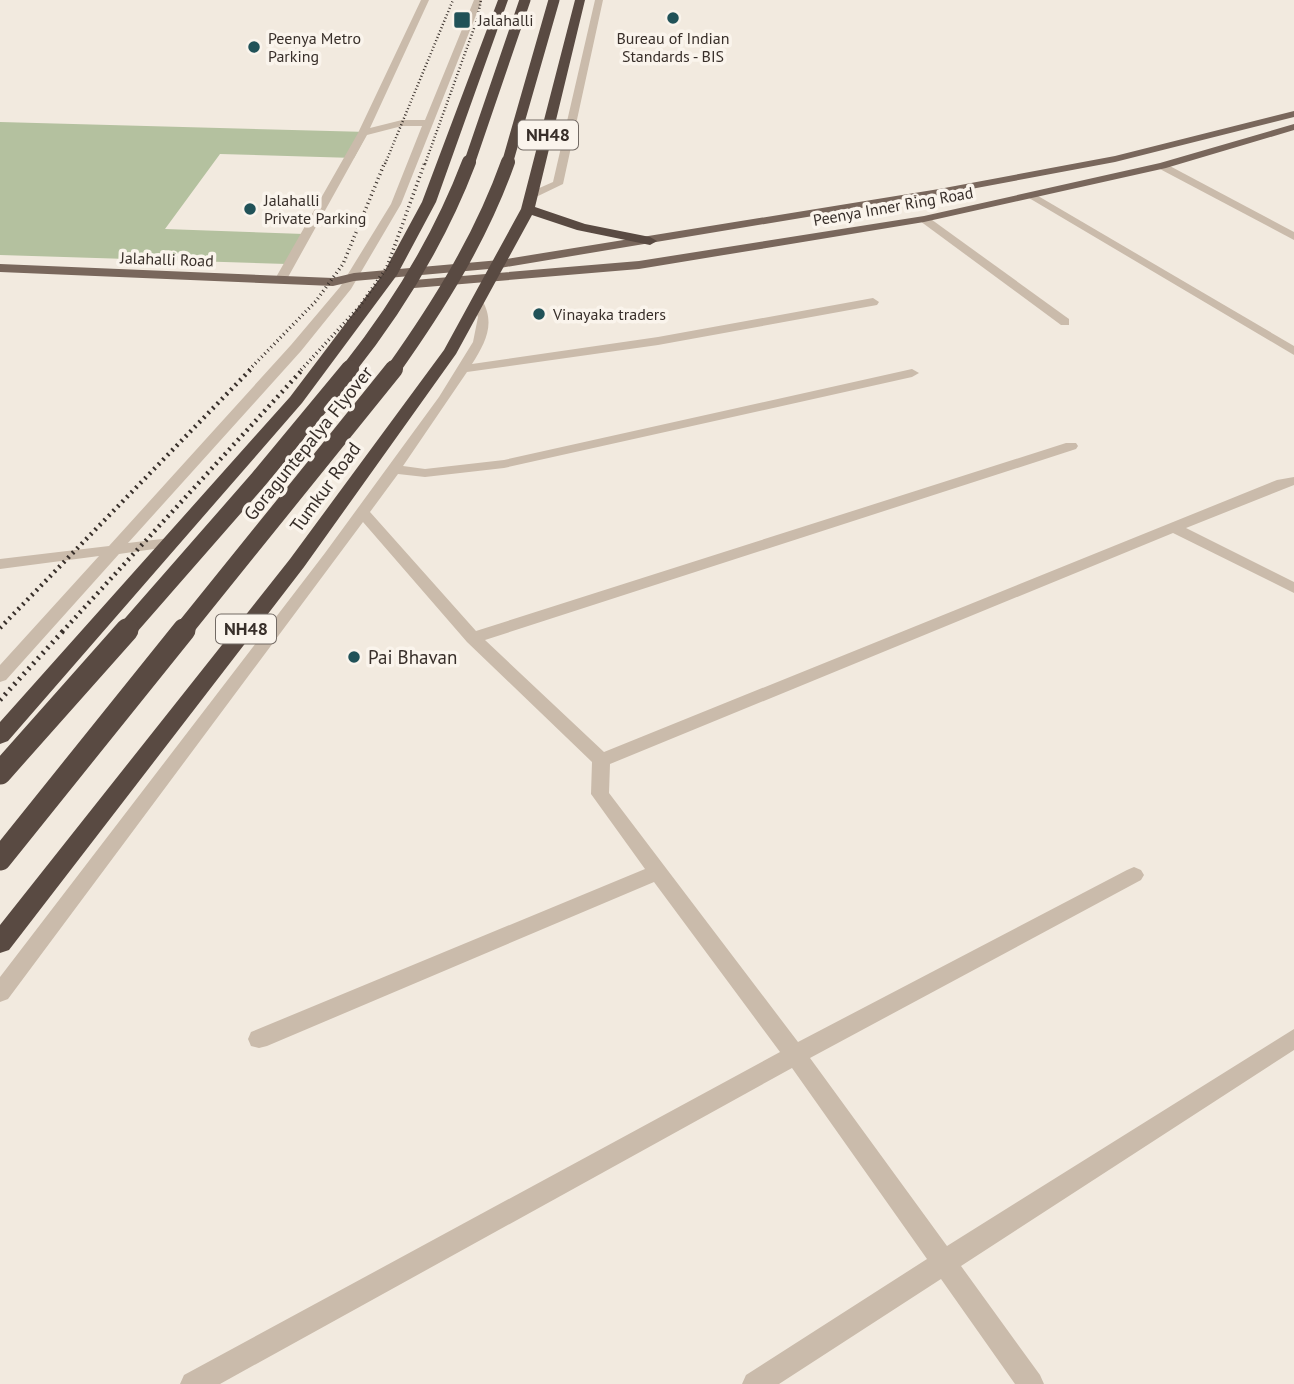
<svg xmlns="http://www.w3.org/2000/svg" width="1294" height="1384" viewBox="0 0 1294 1384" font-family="'PT Sans',sans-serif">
  <rect width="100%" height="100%" fill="#f2eadf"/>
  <path fill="#b4c19f" d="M0,122L368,132L354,158L220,154L165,229L304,234L287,264L0,255Z"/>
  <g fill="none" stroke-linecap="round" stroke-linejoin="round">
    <g fill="#cabbab" fill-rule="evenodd">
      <path d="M421,0H429L370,128L402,120H425L474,0H482L401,204L351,289L301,351L128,543L170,538L178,543L175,546L119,554L6,680L0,682V665L99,556L0,569V559L109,546L291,345L340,287L391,204L422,126H402L367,135L287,279L281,283L275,279L358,133Z"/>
      <path d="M595,0H603L563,184L536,197H528V193L553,182Z"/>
      <path d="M1158,164H1166L1294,232V240L1158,168Z"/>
      <path d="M1033,193L1294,346V355L1029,198V194Z"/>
      <path d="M920,217H928L1069,319V325H1061L920,221Z"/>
      <path d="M873,298L879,302L877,305L658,345L467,372L403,466L425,469L504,460L912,369L919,373L912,377L504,468L425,477L398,474L370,512L476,631L1066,443H1076L1078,446L1076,449L485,640L604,752L1277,480L1294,477V485L1186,528L1294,582V593L1173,533L610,764L609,793L798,1042L1127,870L1134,867L1141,870L1144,875L1141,880L810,1058L947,1246L1294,1029V1050L961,1266L1040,1375L1044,1384H1015L941,1279L779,1384H742L746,1375L927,1259L792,1068L220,1384H180L184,1375L780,1052L654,882L267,1046L259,1048L251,1046L248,1039L251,1032L645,869L591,794L592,762L467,642L363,522L8,999L0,1002V977L325,553L439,397L473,342L478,317L472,303L474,300H482C496,324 485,343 472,364L658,337Z"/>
    </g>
    <g fill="#79675c" fill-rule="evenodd">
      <path d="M1294,111V117L1115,162L939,195L500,268L354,281L333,286L0,272V264L333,278L354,273L500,260L939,189L1115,156Z"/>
      <path d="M1294,124V130L1166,168L924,222L639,269L414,288L408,284L414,280L639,261L924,216L1160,163Z"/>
    </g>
    <g fill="#594a42" fill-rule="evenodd">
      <path d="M498,0H508L436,202L397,275L302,403L8,741L0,744V722L290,397L383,274L422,202Z"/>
      <path d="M575,0H585L535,207L585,224L650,237L657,241L650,245L577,230L532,215L456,354L304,567L9,950L0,953V925L290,559L444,350L521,209Z"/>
    </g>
    <g stroke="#382f2a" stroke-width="2.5" stroke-dasharray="1 2.5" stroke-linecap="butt">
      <path d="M385,164L453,0"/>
      <path d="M425,164L477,20L481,0"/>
    </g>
    <g stroke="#382f2a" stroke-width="3.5" stroke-dasharray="1 3.5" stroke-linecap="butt">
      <path d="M249,370L316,301L343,264L385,162"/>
      <path d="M301,370L360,306L387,267L425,162"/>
    </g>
    <g stroke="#382f2a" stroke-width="4.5" stroke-dasharray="2 4.5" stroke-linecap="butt">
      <path d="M0,628L251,369"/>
      <path d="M62,632L303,369"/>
    </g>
    <path stroke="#382f2a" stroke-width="5" stroke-dasharray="2 5" stroke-linecap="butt" d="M0,700L64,630"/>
    <g stroke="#594a42" stroke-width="11">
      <path d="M469,164L525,0"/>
      <path d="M507,164L554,0"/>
    </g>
    <g stroke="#594a42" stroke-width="14">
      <path d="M348,370C398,307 440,238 469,162"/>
      <path d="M393,370C439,305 481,238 508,162"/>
    </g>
    <g stroke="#594a42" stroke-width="18">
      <path d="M125,632L258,480L350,369"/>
      <path d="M182,632L394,369"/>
    </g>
    <g stroke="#594a42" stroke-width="23">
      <path d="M0,773L127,630"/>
      <path d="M0,859L184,630"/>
    </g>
  </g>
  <g fill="#215258" stroke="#faf4ec" stroke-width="2.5">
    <circle cx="673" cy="18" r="7"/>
    <rect x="453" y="11" width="18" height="18" rx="3.5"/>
    <circle cx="254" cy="47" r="7"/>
    <circle cx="250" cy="209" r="7"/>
    <circle cx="539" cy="314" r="7"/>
    <circle cx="354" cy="657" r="7"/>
  </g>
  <g text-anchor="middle" stroke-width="7" stroke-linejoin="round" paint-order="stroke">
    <g font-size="16" fill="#382f2a" stroke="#faf4ec" text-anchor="start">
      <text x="478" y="26">Jalahalli</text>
      <text x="268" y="44">Peenya Metro<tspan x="268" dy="18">Parking</tspan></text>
      <text x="673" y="44" text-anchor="middle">Bureau of Indian<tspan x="673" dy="18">Standards - BIS</tspan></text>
      <text x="264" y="206">Jalahalli<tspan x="264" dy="18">Private Parking</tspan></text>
      <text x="553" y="320">Vinayaka traders</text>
    </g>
    <g font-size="16" fill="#382f2a" stroke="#faf4ec">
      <text transform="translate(893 206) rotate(-10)" y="6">Peenya Inner Ring Road</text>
      <text transform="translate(167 259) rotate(2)" y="6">Jalahalli Road</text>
    </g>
    <g fill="#faf4ec" stroke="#726a64" stroke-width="2">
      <rect x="518" y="120.5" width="60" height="29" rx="5"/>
      <rect x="216" y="614.5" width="60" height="29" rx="5"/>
    </g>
    <g font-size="18" font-weight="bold" fill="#382f2a">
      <text x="548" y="141">NH48</text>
      <text x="246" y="635">NH48</text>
    </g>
    <g font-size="19" fill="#382f2a" stroke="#faf4ec">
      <text transform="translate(308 443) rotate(-51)" y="7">Goraguntepalya Flyover</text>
      <text transform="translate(325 487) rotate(-54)" y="7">Tumkur Road</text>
    </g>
    <g font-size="19" fill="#382f2a" stroke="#faf4ec" text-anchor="start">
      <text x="368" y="664">Pai Bhavan</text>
    </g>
  </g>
</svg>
